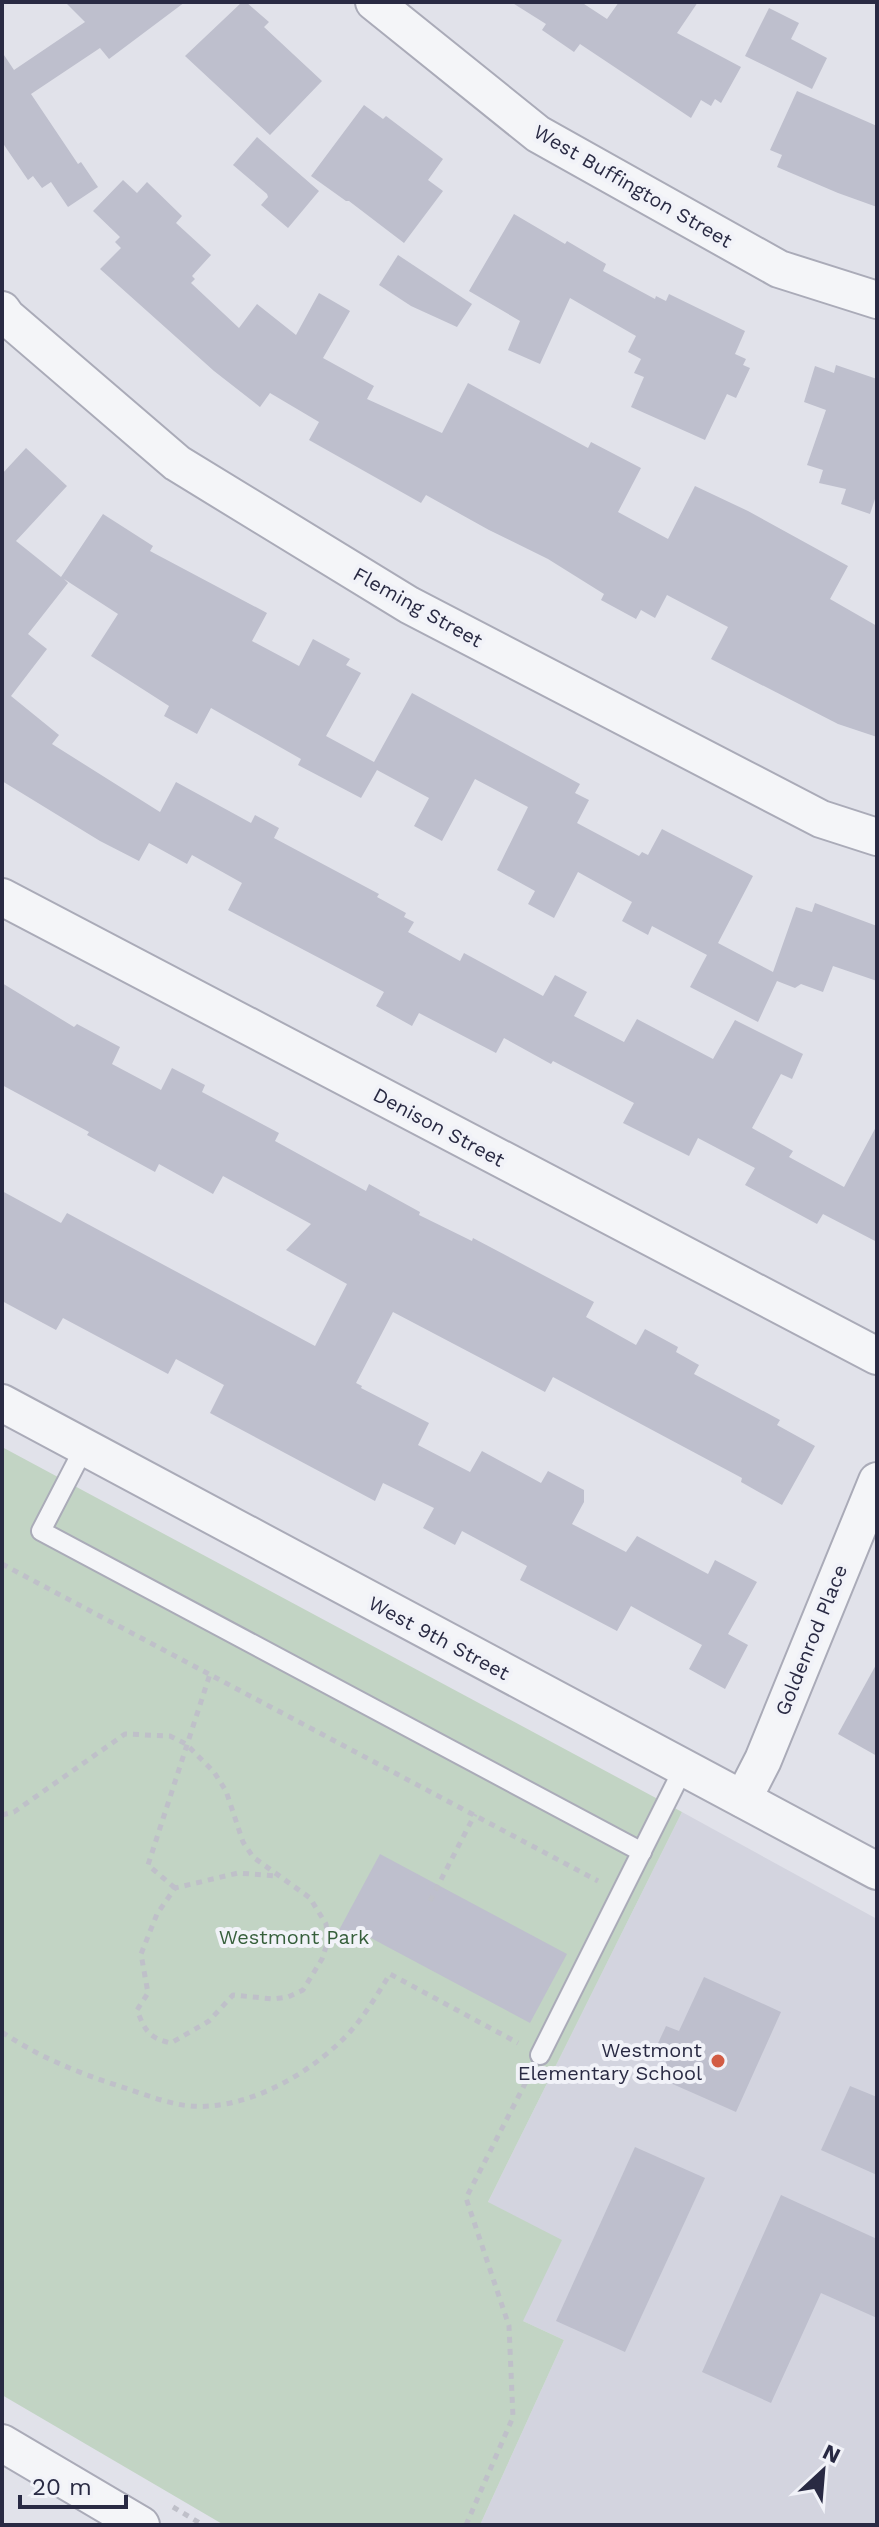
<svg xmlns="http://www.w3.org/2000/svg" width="879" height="2527" viewBox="0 0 879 2527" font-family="'Work Sans',sans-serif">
  <rect width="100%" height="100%" fill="#e1e2ea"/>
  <path fill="#d3d4df" d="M682,1812L877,1919V2525H480L564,2340L523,2321L488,2202Z"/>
  <path fill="#c2d4c4" d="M2,1447L682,1812L488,2202L562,2240L523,2321L564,2340L480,2525H224L2,2395Z"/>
  <g fill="#bebfcd">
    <path d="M65,2H185L109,59L100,48L31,94L78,164L81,162L98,187L68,207L51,182L42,188L33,176L28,180L2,142V52L14,70L85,22Z"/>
    <path d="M242,2H246L269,22L264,27L322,81L270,135L185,56Z"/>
    <path d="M511,2H581L607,19L619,2H698L677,33L741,67L721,103L715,99L711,106L701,100L691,118L580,44L574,52L542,30L546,24Z"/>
    <path d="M769,8L799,23L791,39L827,58L812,89L745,56Z"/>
    <path d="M797,91L877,126V207L838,193L777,167L782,155L770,150Z"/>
    <path d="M364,105L383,119L386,116L443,159L428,180L443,191L404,243L349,201H346L311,176Z"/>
    <path d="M257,137L319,191L288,228L261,205L268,197L267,194L233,165Z"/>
    <path d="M123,180L137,193L147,182L182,216L176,223L211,255L192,276L195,279L191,283L239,328L257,304L296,335L319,293L350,311L323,358L374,386L367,399L442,433L468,383L588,448L591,442L641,468L618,512L668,539L695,486L748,511L848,566L830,599L877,626V737L838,724L711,659L728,627L667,595L655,618L641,610L636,619L601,600L604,594L548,559L489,530L426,495L421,503L309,440L319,422L270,393L260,407L214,371L100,269L121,248L115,242L120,237L93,211Z"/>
    <path d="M514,214L565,244L567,241L606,264L603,271L655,299L656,296L666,301L669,294L745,331L735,354L746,359L743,365L750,368L736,398L727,394L705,440L631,407L644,377L634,373L641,359L628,352L636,336L570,298L540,364L508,350L520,321L469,291Z"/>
    <path d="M398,255L472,304L457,327L411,306L379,285Z"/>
    <path d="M836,365L877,379V493L870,514L841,504L846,489L819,483L823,470L807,465L826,410L804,402L815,366L834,373Z"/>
    <path d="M26,448L67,486L16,541L61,577L103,514L153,546L150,551L267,613L252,641L299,666L313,639L350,659L346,665L361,673L326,736L374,762L412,693L580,784L575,793L589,800L577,823L639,856L642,852L648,855L662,829L753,876L718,943L773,972L796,907L812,912L815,903L877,926V981L833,966L823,992L801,984L795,988L777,981L758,1022L690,987L707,955L652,926L648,935L622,921L632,902L578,872L554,918L528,904L535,891L497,870L528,807L475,779L442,841L414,826L429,798L377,770L361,798L298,765L301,759L211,708L197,734L164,716L169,706L91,656L118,614L64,579L68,583L28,634L47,649L11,696L59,735L52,744L160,812L176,782L251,823L255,815L279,828L274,838L379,894L377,897L406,913L404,917L414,922L408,932L460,961L464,953L543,996L555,975L587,992L574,1016L624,1042L637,1019L713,1059L735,1020L803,1054L792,1079L781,1074L752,1128L793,1151L789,1157L844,1187L877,1125V1242L823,1214L817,1224L745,1185L755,1168L698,1138L689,1156L623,1123L634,1103L553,1061L551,1064L504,1038L496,1053L419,1013L412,1026L376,1006L384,992L228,910L242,883L192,855L187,864L149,843L139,861L100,841L2,781V474Z"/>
    <path d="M2,983L74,1027L77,1024L120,1047L112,1064L161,1090L172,1068L205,1085L202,1092L279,1133L275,1141L366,1191L369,1184L420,1212L419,1215L472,1241L473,1238L594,1302L586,1317L636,1345L645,1329L678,1347L676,1352L699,1365L694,1374L780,1420L777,1425L815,1446L782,1505L741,1482L742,1478L553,1377L545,1392L393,1312L356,1383L362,1386L361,1388L429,1423L418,1445L470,1472L482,1451L541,1483L548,1471L584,1490V1502L572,1524L626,1552L637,1536L708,1574L715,1560L757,1582L728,1634L748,1645L725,1689L689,1669L702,1645L631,1606L617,1631L520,1580L527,1566L462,1531L455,1545L423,1528L434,1508L383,1483L375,1501L210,1413L224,1385L176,1359L168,1374L63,1318L56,1330L2,1301V1191L61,1223L67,1213L315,1346L347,1284L286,1250L311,1224L223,1176L213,1194L159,1164L155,1172L87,1135L89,1132L2,1085Z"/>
    <path d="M877,1663V1756L838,1734Z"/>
    <path d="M380,1854L567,1954L530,2023L369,1937L365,1945L339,1930Z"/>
    <path d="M704,1977L781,2012L736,2112L659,2078L667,2060L653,2054L666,2026L679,2031Z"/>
    <path d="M850,2086L877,2097V2175L821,2150Z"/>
    <path d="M635,2147L705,2178L625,2352L556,2321Z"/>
    <path d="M781,2195L877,2239V2318L821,2293L771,2403L702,2372Z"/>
  </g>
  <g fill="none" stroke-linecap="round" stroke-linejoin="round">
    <g stroke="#aaabb8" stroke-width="22">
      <g id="lane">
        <path d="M84,1448L41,1531L642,1852"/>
        <path d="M540,2055L684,1767"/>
      </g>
    </g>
    <g stroke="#aaabb8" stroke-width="40">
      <g id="street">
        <path d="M374,2L538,134L779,269L877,300"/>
        <path d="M2,310L7,317L177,463L409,605L821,819L877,837"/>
        <path d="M2,897L877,1356"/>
        <path d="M2,1403L877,1871"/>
        <path d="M743,1799L763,1760L877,1481"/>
        <path d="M2,2443L141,2525"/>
      </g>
    </g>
    <g stroke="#bfc0c9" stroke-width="5" stroke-dasharray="6 6" stroke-linecap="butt">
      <path d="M2,1564L598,1881"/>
      <path d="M2,1815L14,1812L125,1734L170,1736L186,1744L214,1772L226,1791L243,1842L253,1857L310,1898L326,1924L328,1941L322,1959L303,1990L288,1997L273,1999L233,1995L209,2021L171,2043C149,2038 145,2031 137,2010L148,1993L141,1954L157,1914L175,1888L238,1873L276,1876"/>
      <path d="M175,1888L148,1865L210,1674"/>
      <path d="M430,1901L475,1814"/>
      <path d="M2,2032C39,2057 76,2072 119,2086C138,2092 158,2100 177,2104C233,2116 299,2081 339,2043C360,2024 375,1998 390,1974L518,2043"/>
      <path d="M173,2507L203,2525"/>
      <path d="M466,2525L513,2417L509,2326L466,2198L528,2078"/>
    </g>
    <use href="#lane" stroke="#f4f5f8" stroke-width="18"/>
    <use href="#street" stroke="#f4f5f8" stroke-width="36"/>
  </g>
  <circle fill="#d25c44" stroke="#f1f2f8" stroke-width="3" cx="718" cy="2061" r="8"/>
  <g text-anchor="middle" stroke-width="8" stroke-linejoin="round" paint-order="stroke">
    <g font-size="20" fill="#292a43" stroke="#f1f2f8">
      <text transform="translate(633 186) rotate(30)" y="7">West Buffington Street</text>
      <text transform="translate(418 607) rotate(29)" y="7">Fleming Street</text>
      <text transform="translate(439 1127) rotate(28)" y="7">Denison Street</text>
      <text transform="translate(439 1638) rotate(28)" y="7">West 9th Street</text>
      <text transform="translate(811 1640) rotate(-68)" y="7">Goldenrod Place</text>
    </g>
    <g font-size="20" fill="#365f3b" stroke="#f1f2f8">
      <text x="294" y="1944">Westmont Park</text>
    </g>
    <g font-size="20" fill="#292a43" stroke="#f1f2f8" text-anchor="end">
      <text x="702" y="2057">Westmont<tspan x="702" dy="23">Elementary School</tspan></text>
    </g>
  </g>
  <rect width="879" height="2527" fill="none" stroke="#292a43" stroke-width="8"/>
  <g transform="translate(823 2471) rotate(26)" stroke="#f1f2f8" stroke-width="6" paint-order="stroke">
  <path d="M0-6L14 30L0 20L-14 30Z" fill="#292a43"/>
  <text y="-12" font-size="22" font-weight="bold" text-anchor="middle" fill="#292a43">N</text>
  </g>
  <path d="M20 2495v12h106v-12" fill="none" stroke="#292a43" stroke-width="4"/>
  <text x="32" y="2495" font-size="24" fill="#292a43" stroke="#f1f2f8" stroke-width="6" paint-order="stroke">20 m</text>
</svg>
